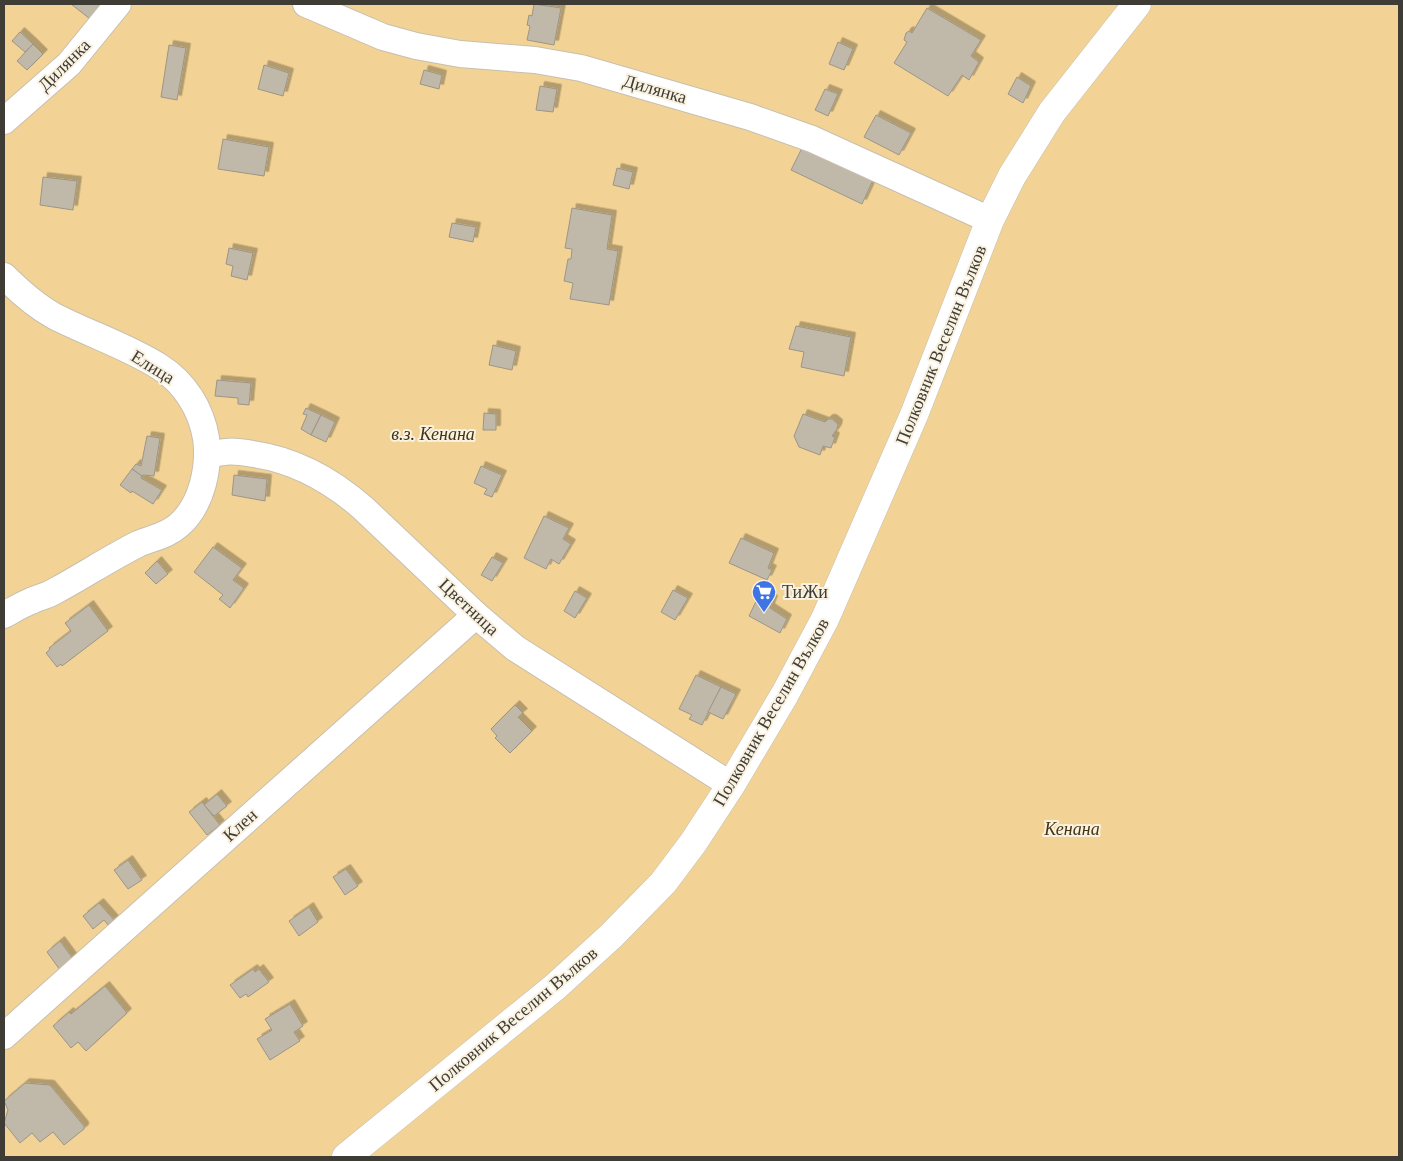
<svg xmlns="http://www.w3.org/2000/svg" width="1403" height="1161" viewBox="0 0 1403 1161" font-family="'Times New Roman',serif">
  <defs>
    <filter id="shadow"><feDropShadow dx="4.5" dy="-4.5" stdDeviation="0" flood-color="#0004"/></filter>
  </defs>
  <rect width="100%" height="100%" fill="#faf2e1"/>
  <rect fill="#f3d395" x="4" y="4" width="1395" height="1153"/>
  <g fill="#c0b8a8" stroke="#9c9586" filter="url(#shadow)">
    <path d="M71,4H102L90,19Z"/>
    <path d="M534,4L561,8L554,45L527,40L530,26L527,25L529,15L532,16Z"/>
    <path d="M927,8L981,40L971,56L979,62L969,80L962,75L948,96L894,63L907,42L904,40L906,33L909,31L912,33Z"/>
    <path d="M20,32L33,44L25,52L12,41Z"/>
    <path d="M838,42L853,49L844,70L829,64Z"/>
    <path d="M33,44L43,54L27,70L17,61Z"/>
    <path d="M169,45L186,48L177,100L161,97Z"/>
    <path d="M264,65L289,73L283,96L258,89Z"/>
    <path d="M424,70L442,75L439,89L420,84Z"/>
    <path d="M1017,77L1031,86L1023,103L1008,94Z"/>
    <path d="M540,86L557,89L553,112L536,110Z"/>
    <path d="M825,89L838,94L828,116L815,110Z"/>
    <path d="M876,115L911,133L899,155L864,137Z"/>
    <path d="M223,139L269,147L264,176L218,169Z"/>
    <path d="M804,144L874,178L862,204L791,170Z"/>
    <path d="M617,168L633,172L629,189L613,185Z"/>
    <path d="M43,177L77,181L73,210L40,205Z"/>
    <path d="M572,208L612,215L607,249L618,251L609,305L570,299L573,283L564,281L568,259H571L572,249L565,248Z"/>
    <path d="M452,223L476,227L473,242L449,237Z"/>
    <path d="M229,248L253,253L247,280L231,276L233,266L226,264Z"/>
    <path d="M796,326L851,337L844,376L801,367L804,352L789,349Z"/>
    <path d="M493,345L516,351L512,370L489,365Z"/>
    <path d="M217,380L251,383L249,405L238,404V398L215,396Z"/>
    <path d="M306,408L321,415L311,435L301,429L307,415L303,414Z"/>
    <path d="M484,413L496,414V430H483Z"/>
    <path d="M803,414L825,422L828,419H832L838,424L837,429L832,436L835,437L831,448L823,446L820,455L799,447L794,436Z"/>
    <path d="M321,415L335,422L326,442L311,435Z"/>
    <path d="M147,436L160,438L154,476L143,475L142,476L132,469L136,464L141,466Z"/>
    <path d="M481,466L502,475L492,497L484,494L487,489L474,483Z"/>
    <path d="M132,469L142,476L141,478L162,490L153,504L132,491L131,493L120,485Z"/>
    <path d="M234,475L267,479L265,501L232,495Z"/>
    <path d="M544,516L569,528L563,539L571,544L559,564L551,559L546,569L524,558Z"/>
    <path d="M741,538L774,553L768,568L772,570L767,580L729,563Z"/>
    <path d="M213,547L242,568L233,580L244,588L230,608L219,599L223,595L194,572Z"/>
    <path d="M492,557L503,563L492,581L481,575Z"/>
    <path d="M157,561L168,574L156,584L145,573Z"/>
    <path d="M673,590L688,598L675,620L661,612Z"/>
    <path d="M575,591L587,598L575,618L564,611Z"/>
    <path d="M760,593L773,600L770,608L787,619L780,633L749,616Z"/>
    <path d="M89,605L108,631L62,666L61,664L57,667L46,653L50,649L49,648L71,631L65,623Z"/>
    <path d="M696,675L721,687L702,725L689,719L692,715L679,709Z"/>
    <path d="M721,687L736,694L723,719L708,712Z"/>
    <path d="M515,705L523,713L518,717L532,731L510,753L495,738L497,736L491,729Z"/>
    <path d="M217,794L227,806L214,816L204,805Z"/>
    <path d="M202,802L220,825L207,835L189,812Z"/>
    <path d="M128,860L142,880L128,889L114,870Z"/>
    <path d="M346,869L358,886L345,895L333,877Z"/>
    <path d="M99,903L114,920L108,925L104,920L93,929L83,916Z"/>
    <path d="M309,907L318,922L299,936L289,921Z"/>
    <path d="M60,941L74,960L60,970L47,952Z"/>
    <path d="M253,969L255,972L259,969L269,982L248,997L246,994L240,998L230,985Z"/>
    <path d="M105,986L127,1013L86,1051L78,1042L71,1048L53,1026L69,1012L71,1014Z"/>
    <path d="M290,1004L303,1026L294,1032L300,1041L270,1060L257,1039L272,1030L265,1019Z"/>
    <path d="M25,1083L50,1085L84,1126V1129L64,1145L53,1132L40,1142L32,1133L20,1143L4,1123L8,1110L4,1101Z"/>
  </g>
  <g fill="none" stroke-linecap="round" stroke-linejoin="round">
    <g stroke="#c7bfaf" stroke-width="28">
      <g id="street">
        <path d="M306,4L383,37L416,46L460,54L535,60L581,68L750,117L812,139L990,220"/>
        <path d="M4,121L69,64L118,4"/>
        <path d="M4,276C19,291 36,306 54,316C89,334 127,346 160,367C185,383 201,409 206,438C210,467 202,505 179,525C167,536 152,538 138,544C110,558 83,576 55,591C47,596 39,597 31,601C21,605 13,610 4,615"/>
        <path d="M207,456C223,450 236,451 253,454C295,460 331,480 363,508L476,615L515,648L731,785"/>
        <path d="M4,1036L476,615"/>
      </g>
    </g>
    <g stroke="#c7bfaf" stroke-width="29">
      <path id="secondary" d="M346,1157L555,987L611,936L663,883L693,843L731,785L785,694L825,619L914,415L990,220L1012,176L1052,112L1137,4"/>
    </g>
    <use href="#street" stroke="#fff" stroke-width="26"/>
    <use href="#secondary" stroke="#fff" stroke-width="28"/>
  </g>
  <defs>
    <g id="supermarket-pin" transform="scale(1.25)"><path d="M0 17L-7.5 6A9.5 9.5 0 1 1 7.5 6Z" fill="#3f74e4" stroke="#faf2e1"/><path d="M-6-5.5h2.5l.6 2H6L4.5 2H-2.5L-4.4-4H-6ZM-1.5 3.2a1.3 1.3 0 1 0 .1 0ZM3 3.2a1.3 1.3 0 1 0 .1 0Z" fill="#fff"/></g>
  </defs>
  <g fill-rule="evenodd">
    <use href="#supermarket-pin" x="764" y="592"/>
  </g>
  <g text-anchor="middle" stroke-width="4" stroke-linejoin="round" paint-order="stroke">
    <g font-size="18" fill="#3f3c36" stroke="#faf2e1">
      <text transform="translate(64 65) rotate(-45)" y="6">Дилянка</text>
      <text transform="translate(655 89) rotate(16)" y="6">Дилянка</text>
      <text transform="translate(941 345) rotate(-68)" y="6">Полковник Веселин Вълков</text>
      <text transform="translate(153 367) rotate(32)" y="6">Елица</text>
      <text transform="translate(469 607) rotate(43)" y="6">Цветница</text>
      <text transform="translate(771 712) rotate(-60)" y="6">Полковник Веселин Вълков</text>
      <text transform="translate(240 825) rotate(-42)" y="6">Клен</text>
      <text transform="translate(513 1019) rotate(-40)" y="6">Полковник Веселин Вълков</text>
    </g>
    <g font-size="18" font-style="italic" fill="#443411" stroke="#faf2e1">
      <text x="433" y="440">в.з. Кенана</text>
      <text x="1072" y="835">Кенана</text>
    </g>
    <g font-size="18" fill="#3f3c36" stroke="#faf2e1" text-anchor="start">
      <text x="782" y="598">ТиЖи</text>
    </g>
  </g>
  <rect width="1403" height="1161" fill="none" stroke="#3f3c36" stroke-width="10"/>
</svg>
